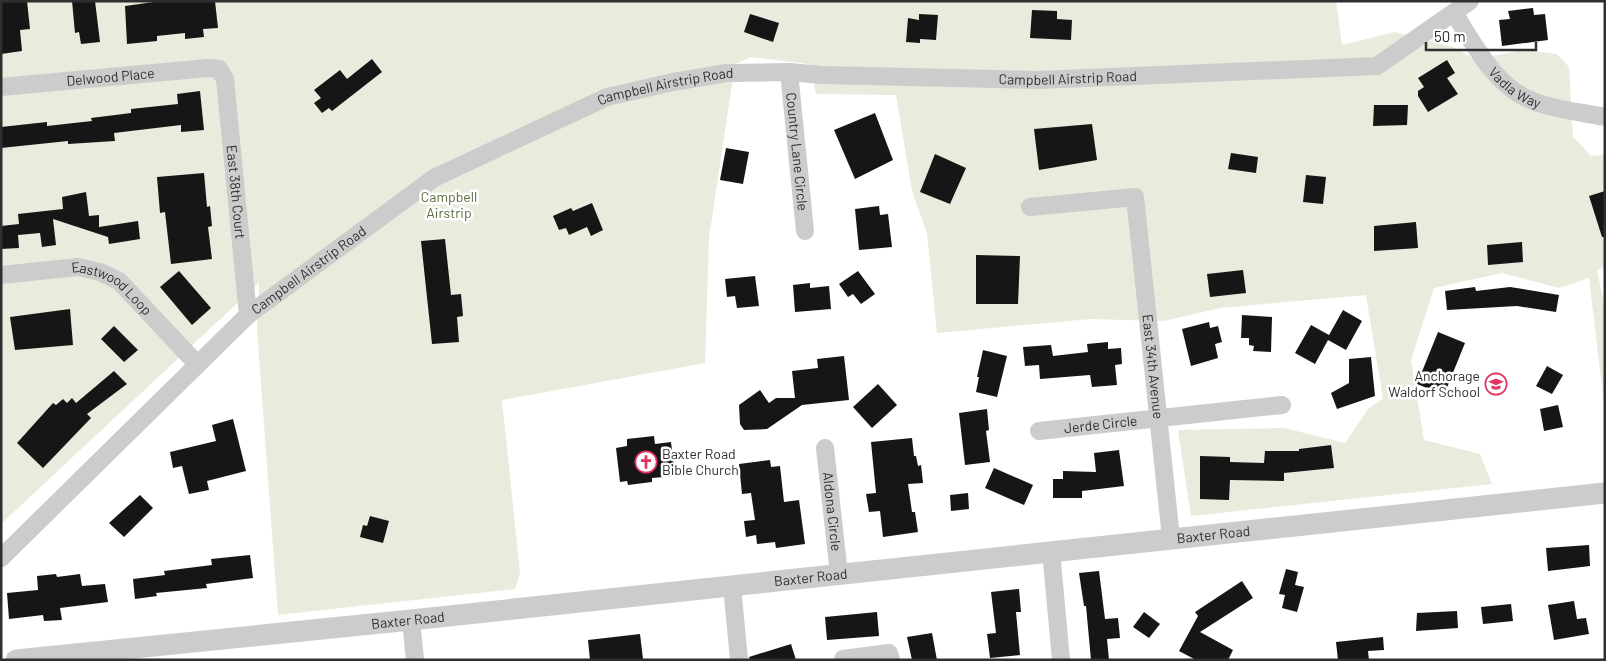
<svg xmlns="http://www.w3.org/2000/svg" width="1606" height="661" viewBox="0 0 1606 661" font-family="Barlow,sans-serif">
  <rect width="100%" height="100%" fill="#fff"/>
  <path fill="#e7ecdc" d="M1,1H1336L1342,45L1395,32L1453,47L1474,59L1525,50L1557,54L1569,67L1573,137L1591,156L1605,155V266L1597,271L1605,307V394L1603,395L1589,278L1559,288L1502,273L1434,288L1411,360L1424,440L1480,454L1492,484L1191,516L1178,430L1284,428L1345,443L1369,408L1383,399L1366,295L1220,308L1164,321L1090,319L937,333L927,233L912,191L896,95L816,94L809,64L751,57L735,64L709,238L705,363L502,400L520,573L515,589L278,615L257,329L259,283L1,524Z"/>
  <g fill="#161616">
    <path d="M1,1H27L30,29L20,30L22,51L1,54Z"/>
    <path d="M72,1H95L100,42L81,44L79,32L75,33Z"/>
    <path d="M161,1H215L218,28L203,29L204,37L185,39V33L157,36V41L127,44L125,6Z"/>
    <path d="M1533,8L1534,15L1545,14L1548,40L1502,46L1499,20L1510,19L1508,11Z"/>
    <path d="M1032,10L1057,11V19L1072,20L1071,40L1030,38Z"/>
    <path d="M750,14L779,23L773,42L744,32Z"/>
    <path d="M919,14L938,15L936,40L920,39V43L906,42L908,18L919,20Z"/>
    <path d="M372,59L382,72L332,111L329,108L322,113L314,103L321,98L314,90L340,70L347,79Z"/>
    <path d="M1447,60L1455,73L1447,78L1458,94L1428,112L1418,96V91L1424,87L1418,78Z"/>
    <path d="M200,91L204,130L181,132V125L114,133L115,141L68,144V141L1,148V127L47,122V126L92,121L91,118L131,113V109L178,104L177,94Z"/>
    <path d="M1374,105H1408L1407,125L1373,126Z"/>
    <path d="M875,113L893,160L855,179L834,130Z"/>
    <path d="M1092,124L1097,160L1039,170L1034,129Z"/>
    <path d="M726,148L749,152L743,184L720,180Z"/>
    <path d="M1231,153L1258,157L1256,173L1228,169Z"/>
    <path d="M935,154L966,168L950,204L920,192Z"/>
    <path d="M204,173L207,207L210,206L212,226L208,227L212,259L171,264L165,212L160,213L157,177Z"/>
    <path d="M1306,175L1326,177L1323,204L1303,202Z"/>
    <path d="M1605,191V237H1602L1589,196Z"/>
    <path d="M86,192L89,216L99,215V227L138,221L140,239L109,244L108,237L53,219L56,245L42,247L40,233L18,235L19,248L1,249V226L19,224L18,214L63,209L62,197Z"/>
    <path d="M592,203L603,230L591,236L587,227L569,235L566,228L559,230L553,216L571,208L573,211Z"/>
    <path d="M879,206L880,215L888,214L892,247L859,250L855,209Z"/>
    <path d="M1416,222L1418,248L1374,251V226Z"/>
    <path d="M445,239L451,295L461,294L463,316L457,317L459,342L432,344L421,241Z"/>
    <path d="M1522,242L1523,262L1488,265L1487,245Z"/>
    <path d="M976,255L1020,256L1018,304H976Z"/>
    <path d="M1243,270L1246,293L1210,297L1207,274Z"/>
    <path d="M179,271L211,308L192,325L160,287Z"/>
    <path d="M858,271L875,294L861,304L853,294L848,297L839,284Z"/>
    <path d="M755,276L759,306L737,308L735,296L727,297L725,279Z"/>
    <path d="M810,283V288L829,286L831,309L795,312L793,285Z"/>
    <path d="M1475,287L1476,291L1510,287L1559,295L1556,312L1517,306L1447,310L1445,291Z"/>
    <path d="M70,309L73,345L15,350L10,317Z"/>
    <path d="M1343,310L1362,321L1346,350L1328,340L1315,364L1295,353L1311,325L1329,335Z"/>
    <path d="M1242,315L1272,317L1271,352L1253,351L1254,346L1249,345V338H1241Z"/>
    <path d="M1209,322L1210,328L1218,326L1222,342L1215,344L1218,358L1191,366L1182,329Z"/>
    <path d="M114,326L138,350L124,362L101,339Z"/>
    <path d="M1438,332L1465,343L1444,395L1417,384Z"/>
    <path d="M1108,342V349L1121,348L1122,364L1115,365L1117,385L1092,387L1090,375L1040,379L1039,365L1025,366L1023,347L1051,345L1053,356L1088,352L1087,344Z"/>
    <path d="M983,350L1007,356L997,397L976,392L979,377H977Z"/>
    <path d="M844,356L849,400L802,405L767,429L744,430L740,424L739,405L760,390L769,403L776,398H795L792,371L818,368L817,359Z"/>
    <path d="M1371,357L1375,396L1337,409L1331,393L1349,383V359Z"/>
    <path d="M1547,366L1563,375L1552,394L1536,386Z"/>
    <path d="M114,371L127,384L87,414L91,418L43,468L17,443L53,403L56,405L63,399L67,403L72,398L76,403Z"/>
    <path d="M878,384L897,405L872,428L853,407Z"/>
    <path d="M1558,405L1563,427L1544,431L1540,409Z"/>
    <path d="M987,409L989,430L986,431L990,462L965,465L959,413Z"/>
    <path d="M233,419L246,471L207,481L209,490L189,494L182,466L173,468L170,452L216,441L212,425Z"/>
    <path d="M654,436L655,444L671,442L675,476L652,478V482L628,485L627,481L620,482L616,448L627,446V439Z"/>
    <path d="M912,438L914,456H916L918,466L921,465L923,483L908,484L912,512H915L918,532L883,537L880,511L869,512L866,494L876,493L871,442Z"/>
    <path d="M1331,445L1334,468L1284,473V481L1230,480L1229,500L1200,499V456L1230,457V462L1264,463L1265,451H1299V449Z"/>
    <path d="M1119,450L1124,486L1082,491V498H1053V479H1063V471L1096,472L1094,453Z"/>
    <path d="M770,460L771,467L780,466L784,502L799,500L805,544L776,548L775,542L757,544L756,535L746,537L744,521L755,520L751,493L742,494L739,464Z"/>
    <path d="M994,468L1033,485L1024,505L985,488Z"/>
    <path d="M968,493L969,509L951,511L950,495Z"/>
    <path d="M140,495L153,508L124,537L109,523Z"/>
    <path d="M370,516L389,521L383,543L360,537L363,525L367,526Z"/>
    <path d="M1589,545L1590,566L1548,571L1546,548Z"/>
    <path d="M250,555L253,578L206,584L207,588L156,593L157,596L135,599L133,579L165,575L164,571L212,565L211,559Z"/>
    <path d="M1286,569L1298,572L1295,585L1304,587L1297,612L1282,608L1285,595L1279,594Z"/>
    <path d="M1099,571L1105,619L1118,618L1120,638L1107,639L1109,660H1091L1086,606H1084L1079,573Z"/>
    <path d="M56,574L57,577L80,574L82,586L105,584L108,602L60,608L62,620L44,621L43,615L9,619L7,593L38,590L37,576Z"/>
    <path d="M1242,581L1253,598L1200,632L1233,650L1228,660H1196L1179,651L1198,616L1195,612Z"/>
    <path d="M1019,589L1021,612H1016L1020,655L990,658L987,634L996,633L991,592Z"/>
    <path d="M1574,601L1577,619L1586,618L1589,634L1554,640L1548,605Z"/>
    <path d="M1511,604L1513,621L1483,624L1481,607Z"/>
    <path d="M1457,611L1458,628L1416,631L1417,613Z"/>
    <path d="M877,612L879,636L827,640L825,617Z"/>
    <path d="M1144,612L1160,624L1149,638L1133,627Z"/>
    <path d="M932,633L937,660H912L907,637Z"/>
    <path d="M640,634L643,659L590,660L588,640Z"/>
    <path d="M1383,637L1384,650L1368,651L1369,660H1338L1336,642Z"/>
    <path d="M791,644L796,660H750L749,657Z"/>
  </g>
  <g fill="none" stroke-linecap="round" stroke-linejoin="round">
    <g stroke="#ccc" stroke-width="18">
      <path id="s1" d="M1454,13C1474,44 1496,88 1533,101C1555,110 1581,112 1605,117"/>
      <path id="s2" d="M789,72L805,231"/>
      <path id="s3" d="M1,87L208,68L219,69L225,79L248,315"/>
      <path id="s4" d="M1030,207L1135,197L1171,538"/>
      <path id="s5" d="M1,275L78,267L100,272L119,281L197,364"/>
      <path id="s6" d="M1039,431L1282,405"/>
      <path id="s7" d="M825,448L839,574"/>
      <path d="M1051,551L1061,660"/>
      <path id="s8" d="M1,558L248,315L434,178L607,97L673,82L727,73L789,72L822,75L1038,80L1377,66L1470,1"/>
      <path d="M732,586L739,660"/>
      <path d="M411,620L415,660"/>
      <path d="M843,659L889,653L891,660"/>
    </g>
    <path stroke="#ccc" stroke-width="21" id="s9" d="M16,660L411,620L1605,493"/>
  </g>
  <defs>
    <g id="school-ring" transform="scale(1.125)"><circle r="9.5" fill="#fff" stroke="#e3345f" stroke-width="1.5"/><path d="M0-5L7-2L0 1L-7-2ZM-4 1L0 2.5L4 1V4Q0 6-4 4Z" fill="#e3345f"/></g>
    <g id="church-ring" transform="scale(1.125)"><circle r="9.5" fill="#fff" stroke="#e3345f" stroke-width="1.5"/><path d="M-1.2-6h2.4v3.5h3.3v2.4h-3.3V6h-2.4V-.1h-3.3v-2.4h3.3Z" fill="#e3345f"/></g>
  </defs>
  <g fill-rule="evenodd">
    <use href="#school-ring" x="1496" y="384"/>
    <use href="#church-ring" x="646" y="462"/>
  </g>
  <g text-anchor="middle" stroke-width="5" stroke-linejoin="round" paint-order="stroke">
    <g font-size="14" fill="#2f2f2f" stroke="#fff">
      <text dy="5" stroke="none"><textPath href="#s3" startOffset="110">Delwood Place</textPath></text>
      <text dy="5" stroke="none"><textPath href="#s8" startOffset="1232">Campbell Airstrip Road</textPath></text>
      <text dy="5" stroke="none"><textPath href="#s1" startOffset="98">Vadla Way</textPath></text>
      <text dy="5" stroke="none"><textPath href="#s8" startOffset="828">Campbell Airstrip Road</textPath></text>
      <text dy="5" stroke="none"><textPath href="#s2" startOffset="80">Country Lane Circle</textPath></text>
      <text dy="5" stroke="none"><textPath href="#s3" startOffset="344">East 38th Court</textPath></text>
      <text dy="5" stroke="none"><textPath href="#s8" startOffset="422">Campbell Airstrip Road</textPath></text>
      <text dy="5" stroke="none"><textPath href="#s5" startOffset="118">Eastwood Loop</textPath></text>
      <text dy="5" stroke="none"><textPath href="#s4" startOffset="276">East 34th Avenue</textPath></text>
      <text dy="5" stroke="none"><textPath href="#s6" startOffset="62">Jerde Circle</textPath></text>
      <text dy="5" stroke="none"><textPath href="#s7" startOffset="64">Aldona Circle</textPath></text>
      <text dy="5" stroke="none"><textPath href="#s9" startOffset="1204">Baxter Road</textPath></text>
      <text dy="5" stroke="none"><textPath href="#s9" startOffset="799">Baxter Road</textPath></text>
      <text dy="5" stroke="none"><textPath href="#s9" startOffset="394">Baxter Road</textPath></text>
    </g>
    <g font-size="14" fill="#596a3c" stroke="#fff">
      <text x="449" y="202">Campbell<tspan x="449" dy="16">Airstrip</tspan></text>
    </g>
    <g font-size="14" fill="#2f2f2f" stroke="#fff" text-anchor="end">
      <text x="1480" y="381">Anchorage<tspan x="1480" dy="16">Waldorf School</tspan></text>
      <text x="662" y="459" text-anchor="start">Baxter Road<tspan x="662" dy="16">Bible Church</tspan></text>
    </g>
  </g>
  <rect width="1606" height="661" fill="none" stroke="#2f2f2f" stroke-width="5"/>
  <path d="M1426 42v8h110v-8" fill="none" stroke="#2f2f2f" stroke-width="2.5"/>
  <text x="1434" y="42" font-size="15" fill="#2f2f2f" stroke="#ffffff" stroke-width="4" paint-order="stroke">50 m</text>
</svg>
